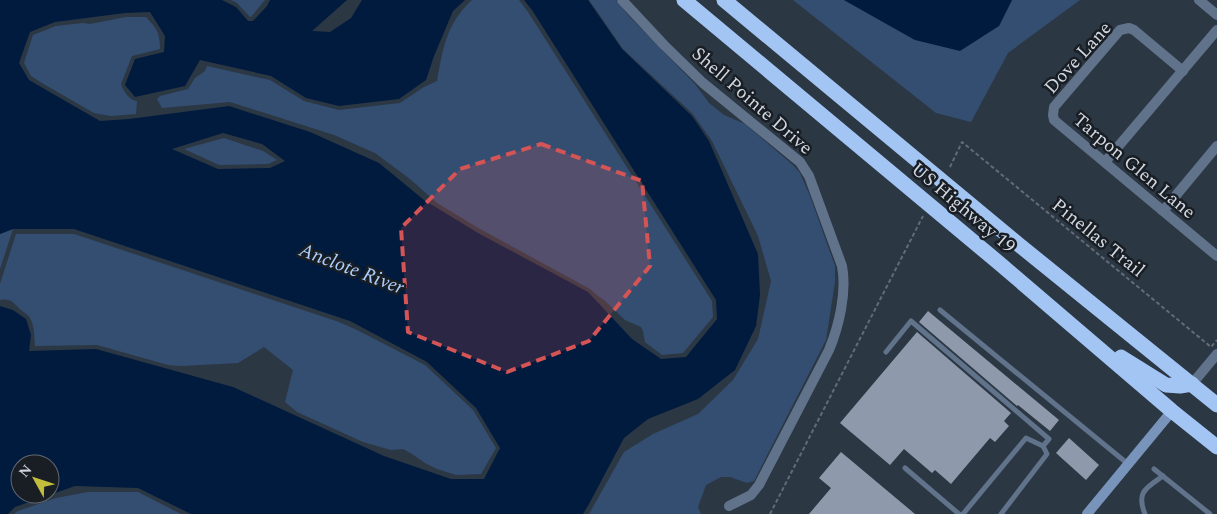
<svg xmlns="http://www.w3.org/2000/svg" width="1217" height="514" viewBox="0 0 1217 514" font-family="Spectral,serif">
  <rect width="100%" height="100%" fill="#2c3744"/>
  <g fill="#344e72">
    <path d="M231,0H265L251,17H250L237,3Z"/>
    <path d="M472,0H519L528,12L712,301L713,317L683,353L662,355L645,342L643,331L641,327L625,320L604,300L598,296L590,289L480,229L437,203L410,179L375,153L334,135L230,102L162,108L157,99L160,96L188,89L195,78L205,71L207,66L270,80L304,101L339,110L400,103L424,87L437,81C443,49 446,24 472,0Z"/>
    <path d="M589,0H616L628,15L695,84L709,103L724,115L745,124L793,165L800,173L810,196L835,266V282L826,340L754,481L747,483L730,477H721L706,485L698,507L701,514H589L624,452L653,434L698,414L733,380L758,339L771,281L758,236L712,141L692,113L623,49Z"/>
    <path d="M793,0H844L915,40L999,26L1012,0H1080L1008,53L971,122L936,113Z"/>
    <path d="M126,17H146C157,29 160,33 160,49L132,56L121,84C123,91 130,101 137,101L136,114L110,116L94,113L42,83L31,76L24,63L33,35L56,26L83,23L90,24Z"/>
    <path d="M224,138L263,151L277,160L268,164L219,165L184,149Z"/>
    <path d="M13,229L0,269V234Z"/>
    <path d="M16,234H74L339,322L357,330L425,365L473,410L496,448L481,474L456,475L437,469L425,463L412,454L403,449L391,450L363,442L297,412L285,402L293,370L264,347L238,363L181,366L168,365L97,345L35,346C34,337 35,327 30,318C28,314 24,313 21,310C13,303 12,298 0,300V284Z"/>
    <path d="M88,492H138L181,514H14L18,511L56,498Z"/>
  </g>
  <g fill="#011b3f" fill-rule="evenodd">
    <path d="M0,0H222L236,7L248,21H253L267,6L270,0H347L312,31L330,32L351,18L362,0H465L453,11L434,56L426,80L399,99L339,106L306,98L271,76L200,60L185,86L135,97L125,85L135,59L164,52L165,36L150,12L125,13L55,22L30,32L19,63L29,80L100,121L129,119L229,106L310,132L379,163L424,200L478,233L588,292L632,339L661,359L686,357L717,319L716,300L532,10L524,0H588L622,49L692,116L709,141L758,254L760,295L756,326L735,370L698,399L648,419L624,438L589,504L583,514H191L138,488L75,486L15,507L8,514H0V306L13,310L26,319L31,335L29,351L96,349L233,387L384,456L451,479H484L500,448L476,408L427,362L350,321L74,229H13L0,234ZM223,133L262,144L285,161L270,168L218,169L172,149ZM20,464H50V494H20Z"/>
    <path d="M844,0H1012L999,26L960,51L915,40Z"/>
  </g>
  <g fill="#8e9aab">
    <path d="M928,311L1059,420L1050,431L1018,405L1017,406L919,322Z"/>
    <path d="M917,332L1011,413L1004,421L1009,426L995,442L990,438L951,484L935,470L932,473L904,449L890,465L840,423Z"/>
    <path d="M1069,438L1099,465L1086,480L1056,453Z"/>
    <path d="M841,452L915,514H809L831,488L819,478Z"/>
  </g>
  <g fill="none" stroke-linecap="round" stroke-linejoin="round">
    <g stroke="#626b77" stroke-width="2" stroke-dasharray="4 2.5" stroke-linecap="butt">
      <path d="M950,167L962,142L1211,347L1217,340"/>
      <path d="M770,514L923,216"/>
    </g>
    <g stroke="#61738b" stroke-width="5">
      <path d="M940,310L1128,464"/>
      <path d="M886,352L911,321L1049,439L1043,446"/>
      <path d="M905,468L959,514"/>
      <path d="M1154,469L1210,514"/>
      <path d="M963,514L1026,438L1043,446L1047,454L1001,514"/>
      <path d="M1145,514C1136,492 1146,488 1163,476"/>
    </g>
    <g stroke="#61738b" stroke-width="10">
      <path d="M622,0L664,45L703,83L800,162L809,176L842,266C847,292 839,326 829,350L759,485L751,495L729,506"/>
      <path d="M1199,0L1217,15"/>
      <path d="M1183,71L1134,30L1129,28L1120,30L1054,107L1053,115L1054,120L1217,256"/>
      <path d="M1105,162L1217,30"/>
      <path d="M1163,211L1217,146"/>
      <path d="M1192,384L1217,354"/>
    </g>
    <path stroke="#7994ba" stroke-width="10" d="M1087,514L1172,411"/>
    <g stroke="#a3c5f4" stroke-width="15">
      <path d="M684,0L999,263L1172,411L1217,447"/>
      <path d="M724,0L1018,244L1217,405"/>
      <path d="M1121,357L1166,385L1180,386L1192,384"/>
    </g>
  </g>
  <path fill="#d55456" fill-opacity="0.2" stroke="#d55456" stroke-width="4" stroke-dasharray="10 6" stroke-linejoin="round" d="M541,144L642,181L650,266L589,341L507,372L408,332L401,228L460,169Z"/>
  <g text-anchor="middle" stroke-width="5" stroke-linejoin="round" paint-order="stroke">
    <g font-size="19" fill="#d2d8e1" stroke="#191e24">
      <text transform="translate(1077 57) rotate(-48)" y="7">Dove Lane</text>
      <text transform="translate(753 100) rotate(41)" y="7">Shell Pointe Drive</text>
      <text transform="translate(1135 165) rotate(40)" y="7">Tarpon Glen Lane</text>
      <text transform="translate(964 207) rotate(40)" y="7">US Highway 19</text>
      <text transform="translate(1099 237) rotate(39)" y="7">Pinellas Trail</text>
    </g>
    <g font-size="20" font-style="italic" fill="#adcffe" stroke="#191e24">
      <text transform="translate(352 268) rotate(21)" y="7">Anclote River</text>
    </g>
  </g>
  <g transform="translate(35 479) rotate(310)"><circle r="24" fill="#191e24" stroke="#636870"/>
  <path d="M0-4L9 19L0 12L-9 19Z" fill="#c3bd3e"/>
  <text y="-8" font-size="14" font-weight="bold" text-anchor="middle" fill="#d2d8e1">N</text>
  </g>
</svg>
